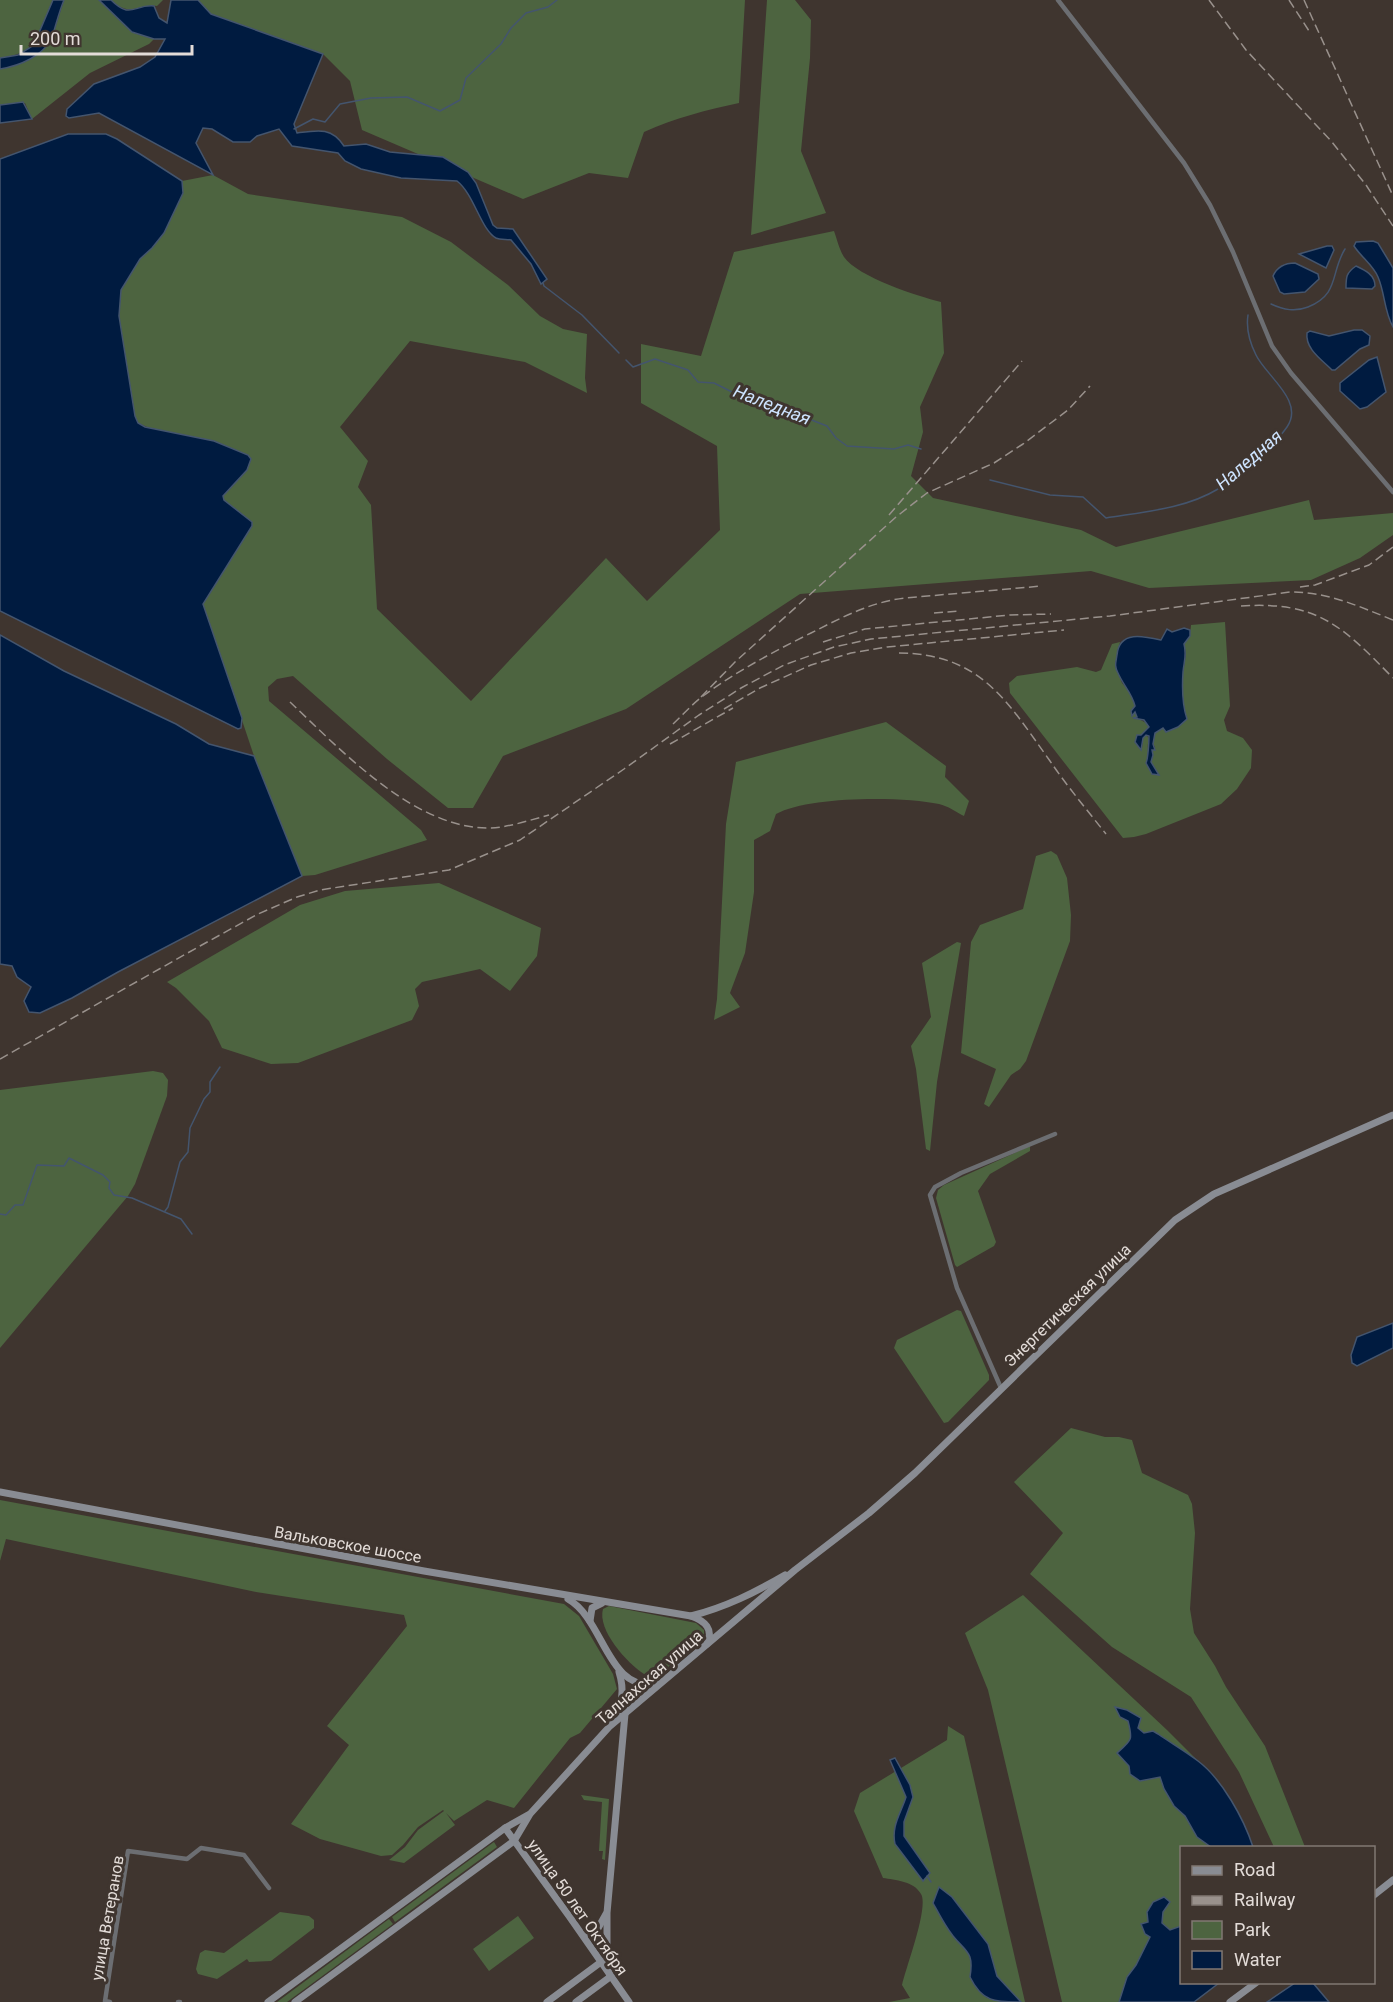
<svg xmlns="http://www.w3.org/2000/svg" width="1393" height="2002" viewBox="0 0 1393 2002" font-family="Roboto,sans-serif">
  <rect width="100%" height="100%" fill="#3f352f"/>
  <g fill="#4d6440">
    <path d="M0,0H53L35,42C25,53 14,56 0,58Z"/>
    <path d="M64,0H99L132,32L154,39L149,44L90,73L32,119L25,103L0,105V69L10,67L52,38Z"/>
    <path d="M111,0H163L157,6C137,4 130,18 111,0Z"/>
    <path d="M198,0H745L739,103C706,110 675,118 644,132L628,178L589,173L523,199L362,130L350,81L323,54L211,14Z"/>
    <path d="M767,0H795L811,20L810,58L801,151L826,213L751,235Z"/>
    <path d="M213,175L248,194L402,217L451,242L508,285L540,316L563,329L587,334L585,378L587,393L525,362L410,341L340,427L368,461L358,487L371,505L377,609L471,701L606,558L647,601L720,530L717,446L641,403V344L701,356L734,252L834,231C837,239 839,249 844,257C858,277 917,296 941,302L944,353L920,407L923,432L911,476L933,498L1081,530L1116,547L1309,500L1314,520L1393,513V535L1360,558L1311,580L1149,588L1091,571L800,594L626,709L503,756L473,808H448L387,759L293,676L277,679L268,687L269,701L421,830L427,840L315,875L302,876L254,756L203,604L252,526V522L224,500L223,496L247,470L138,423L135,416L119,316L121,290L140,259L152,248L183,193L182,181Z"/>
    <path d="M1225,622L1230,706L1224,720L1227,731L1243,738L1252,750L1251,768L1237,789L1221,804L1146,834L1134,837L1123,838L1010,693L1009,683L1017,676L1077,667L1096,672L1101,670L1112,644L1120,642L1115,665L1122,683L1133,695L1137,718L1148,724L1149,727L1141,735L1142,748L1143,738L1146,734L1149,739C1146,748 1150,755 1147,763L1156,772L1151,762L1153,755L1152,750L1155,747L1153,744L1155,733L1163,728L1172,729L1187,719C1182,704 1181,687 1183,672C1185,661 1187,655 1184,644L1190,636L1191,625Z"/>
    <path d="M886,722L946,766L945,777L969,801L964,816C956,812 948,806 939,804C902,796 808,796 776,814L770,831L754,840V892L745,953L730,993L740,1007L714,1020L717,999L726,824L736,762Z"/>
    <path d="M1051,851L1057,855L1067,878L1071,915L1070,941L1026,1061L1020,1069L1011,1075L989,1107L984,1104L996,1069L961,1053L971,942L980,925L1023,909L1036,856Z"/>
    <path d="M439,883L541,928L537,956L510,991L480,969L422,982L415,989L419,1006L412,1020L298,1063L271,1064L222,1048L209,1021L176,988L167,982L300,905L345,891Z"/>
    <path d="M957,942L961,943L937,1082L930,1151L926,1149L916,1069L911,1046L931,1017L922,963Z"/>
    <path d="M153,1071L163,1073L168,1080L167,1096L135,1184L128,1196L0,1348V1090Z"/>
    <path d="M1030,1146V1151L990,1174L978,1191L996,1242L994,1246L957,1267L955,1265L936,1198L938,1190L944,1185Z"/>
    <path d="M957,1310L961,1311L989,1375V1380L948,1422L944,1423L894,1348L897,1340Z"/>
    <path d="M1071,1428L1105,1437H1119L1132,1440L1142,1473L1188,1495L1192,1504L1195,1533L1190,1609L1194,1633L1215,1666L1226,1687L1265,1746L1305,1847H1274L1239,1772L1191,1697L1112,1647L1030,1574L1063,1533L1014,1482Z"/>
    <path d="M0,1500L564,1604L579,1616L613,1674L617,1689L580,1733L570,1738L514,1808L487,1800L454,1821L446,1813L455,1825L404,1863L389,1860L405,1847L418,1830L444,1811L443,1810L418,1827L403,1845L392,1855L381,1856L320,1839L291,1824L349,1745L327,1726L407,1626L404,1615L256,1592L6,1539L0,1561Z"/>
    <path d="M1023,1595L1167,1730L1197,1760L1153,1732L1144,1734L1128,1720L1132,1735L1129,1766L1140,1781L1160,1777L1164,1789L1174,1806L1185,1816L1197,1837L1211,1847L1182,1848L1181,1926L1170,1930L1162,1923L1163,1912L1149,1922L1150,1937L1136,1965L1127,1977L1119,2002H1062L988,1690L965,1633Z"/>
    <path d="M609,1606L696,1623L704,1630V1634L665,1670L644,1674C627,1663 597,1630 603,1609Z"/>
    <path d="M948,1726L964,1736L1025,2002H889L910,1998L902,1985C906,1967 929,1907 921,1894C914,1881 895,1880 883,1878L854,1811L860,1793L947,1740Z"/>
    <path d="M581,1795L609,1799L605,1860L602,1859L603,1851H599L602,1802L584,1800Z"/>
    <path d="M494,1842L497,1847L395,1922L392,1917Z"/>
    <path d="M280,1912L309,1916L314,1920V1928L271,1961L249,1962L247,1959L217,1979L198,1974L196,1969L200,1953L205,1950L224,1953Z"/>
    <path d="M518,1916L534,1938L489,1971L473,1949Z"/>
    <path d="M389,1919L393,1924L287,2002H277Z"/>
  </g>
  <g fill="#001b40" stroke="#44556e" stroke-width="1.5">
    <path d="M53,0H64C59,12 56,25 52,37C44,56 19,66 0,69V58L18,55L31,47L35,42Z"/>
    <path d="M99,0H111C131,20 134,4 154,6L159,18L167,23L171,0H198L211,14L323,54L294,124L297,133C318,130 332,127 344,146L366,144L390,152L443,157L468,172L476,183L493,225L497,228L513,229L547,279L541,284L531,264L511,240C507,239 500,240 496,238C481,230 474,194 457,181L401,178L361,169L345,161L338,153L292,146L279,129L257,136L250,142H233L212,129L203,128L196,143L213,175L99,113L69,118L66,116L67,109L94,84L140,67L155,57L165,39H154L132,32Z"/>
    <path d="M23,102L32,119L0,123V105Z"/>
    <path d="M68,134H106L117,139L182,181L183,193L164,233L152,248L140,259L121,290L119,316L135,416L138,423L145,427L214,441L248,455L251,459L247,470L223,496L224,500L252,522V526L203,604L242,718L241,728L238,729L0,611V159Z"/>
    <path d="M1373,241L1378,243L1393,268V327C1384,311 1385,293 1378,277C1373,265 1361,257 1354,246L1356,242Z"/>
    <path d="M1327,246H1332L1334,250L1326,268L1299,254Z"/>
    <path d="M1295,263L1318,274L1319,279L1305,292L1284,294L1280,292L1273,276C1277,267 1285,263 1295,263Z"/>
    <path d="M1356,266C1365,270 1375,275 1375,286L1372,289L1346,288C1346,277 1346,273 1356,266Z"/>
    <path d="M1354,330H1362L1370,336L1369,345L1360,349L1335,370H1332C1322,360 1305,349 1307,333L1310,331L1329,336Z"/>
    <path d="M1377,357L1386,392L1367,407L1360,409L1340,391V383L1369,360Z"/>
    <path d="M1184,628L1190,630V636L1184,644C1187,655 1184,661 1183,672C1182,687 1182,704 1187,719L1178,727L1166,732L1163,728L1155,733L1153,744L1155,750H1152L1153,755L1151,762L1159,775L1152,774L1146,763C1148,759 1149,742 1149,736L1146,735L1143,738L1141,750L1135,742L1137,735H1141L1149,727L1144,720L1133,718L1137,717L1135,712L1132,716L1131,711L1135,706C1132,693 1123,685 1118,673C1114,666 1116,662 1117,655C1119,630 1144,636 1161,640L1167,629L1172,632Z"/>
    <path d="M0,635L64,671L176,724L209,744L254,756L302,876L118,972L72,998L40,1013L29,1012L24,1001L31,987L17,977L12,966L0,964Z"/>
    <path d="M1393,1323V1348L1357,1366L1352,1363L1351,1355L1357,1337Z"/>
    <path d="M1115,1707L1127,1710L1141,1718L1138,1728L1144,1733L1153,1731L1158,1734C1171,1743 1185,1751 1198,1761C1222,1779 1244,1819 1253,1847H1211L1197,1837L1185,1816L1174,1806L1164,1789L1160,1777L1140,1781L1130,1774L1129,1766L1117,1753C1132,1740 1133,1740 1128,1721L1120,1717Z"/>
    <path d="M895,1758L910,1785L913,1797L904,1822V1836L930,1873L923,1881L895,1844C891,1826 901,1813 906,1797L890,1760Z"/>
    <path d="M939,1887L952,1897L988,1944L997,1976L1021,2002C995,2002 982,2002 970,1977C974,1952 967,1953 953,1936C945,1926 939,1914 933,1903Z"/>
    <path d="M1164,1897L1170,1902L1163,1912L1162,1923L1170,1930L1181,1926L1182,1982L1219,1983L1194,2002H1119L1127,1977L1136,1965L1150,1937L1145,1934L1141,1924L1148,1922L1147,1912L1153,1902Z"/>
    <path d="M1305,1982L1313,1983L1329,2002H1267L1295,1983Z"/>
  </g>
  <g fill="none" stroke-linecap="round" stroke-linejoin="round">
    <g stroke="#44556e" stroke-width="1.5">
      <path d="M294,129L313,119L325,122L340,104L371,98L407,97L440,111L460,100L466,78L501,44L511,28L526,13L548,7L557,0"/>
      <path d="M543,283L544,286L582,315L619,353"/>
      <path d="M1271,304C1284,310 1295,312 1308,307C1340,294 1330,273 1345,249"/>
      <path d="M626,360L633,367L655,359L688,370L698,382L714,383L740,396L768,403L827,426L836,438L847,446L894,449L908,445L921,449"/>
      <path d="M990,480L1050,495L1083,497L1106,518C1143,512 1185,509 1218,489C1240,471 1271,450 1287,427C1305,401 1266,376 1256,355C1250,343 1246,328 1248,315"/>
      <path d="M165,1211L168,1207L180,1162L188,1152L190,1128L204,1099L210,1092V1082L220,1067"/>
      <path d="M0,1214L6,1215L15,1205H23L37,1165L64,1166L69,1158L103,1175L110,1182L109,1188L114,1195L132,1198L181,1219L192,1234"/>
      <path d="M927,1876L931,1882"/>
    </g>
    <g stroke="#6c6e72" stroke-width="4.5">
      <path d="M1058,0L1184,163L1210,205L1233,252L1272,346L1291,373L1393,492"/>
      <path d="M1001,1388L957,1288L930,1195L935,1187L961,1173L1055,1134"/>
      <path d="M110,2002L105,2001L128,1851L187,1859L201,1848L244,1855L269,1888"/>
      <path d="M178,2002H180"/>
    </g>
    <g stroke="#898c93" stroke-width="7">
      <path d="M0,1492L424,1571L691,1616C705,1621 714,1629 707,1644"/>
      <path d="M568,1599C605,1620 607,1693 658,1684"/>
      <path d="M691,1616C726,1607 754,1593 785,1575"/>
      <path d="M590,1621L592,1608L602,1603"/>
      <path d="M613,1721C622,1704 625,1691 619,1672"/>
      <path d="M505,1828L569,1916L629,2002"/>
      <path d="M1374,1895L1393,1880"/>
      <path d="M583,1935L597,1930L606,1914"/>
      <path d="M610,1977L607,1961V1913L625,1714"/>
      <path d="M268,2002L505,1828L528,1815"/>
      <path d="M295,2002L514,1841L530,1814L610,1726L795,1570L869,1513L915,1473L1175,1220L1214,1194L1393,1115"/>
      <path d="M547,2002L601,1962"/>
      <path d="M576,2002L610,1977"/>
      <path d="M1230,2002L1257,1982"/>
    </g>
    <g stroke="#99918c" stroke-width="1.5" stroke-dasharray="9 4.5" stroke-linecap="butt">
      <path d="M1209,0L1246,50L1332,142L1366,185L1393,226"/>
      <path d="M1289,0L1311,34"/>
      <path d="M1304,0L1393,196"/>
      <path d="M889,515L1022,361"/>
      <path d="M1300,587L1315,585L1369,565L1393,547"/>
      <path d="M1241,606C1318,601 1342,626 1393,678"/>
      <path d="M934,613L958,611"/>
      <path d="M823,642L865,629L1010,615L1051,614"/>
      <path d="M899,653C981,654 1007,701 1050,761C1067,786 1087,810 1106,834"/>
      <path d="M701,697L735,662L896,517L927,493L994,463L1023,444L1068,410L1090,386"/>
      <path d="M290,702C341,750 415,830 491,828C510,827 530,820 549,815"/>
      <path d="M724,709L760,688L811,665L851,653L887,647L1064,630"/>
      <path d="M673,724C683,715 692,704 703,696C737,671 773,652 811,633C841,618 870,602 905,598L1042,586"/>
      <path d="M670,744L733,708"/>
      <path d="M0,1059L200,946L258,914L297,897L320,890L449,870L520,840L624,769L699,715L741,688L784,665L834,647L871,639L1110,616L1290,592C1328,592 1358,606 1393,620"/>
    </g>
  </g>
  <g text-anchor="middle" stroke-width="6" stroke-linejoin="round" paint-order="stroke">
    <g font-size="16" fill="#e3dcd8" stroke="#3f352f">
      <text transform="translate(1067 1305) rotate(-44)" y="6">Энергетическая улица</text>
      <text transform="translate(348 1544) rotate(10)" y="6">Вальковское шоссе</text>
      <text transform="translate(649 1677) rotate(-41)" y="6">Талнахская улица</text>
      <text transform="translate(578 1907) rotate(55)" y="6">улица 50 лет Октября</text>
      <text transform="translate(107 1918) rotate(-80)" y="6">улица Ветеранов</text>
    </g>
    <g font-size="18" font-style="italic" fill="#cee4ff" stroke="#3f352f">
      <text transform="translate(772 405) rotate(21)" y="6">Наледная</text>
      <text transform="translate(1249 460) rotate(-41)" y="6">Наледная</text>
    </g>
  </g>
  <rect x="1180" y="1846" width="195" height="138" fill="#3f352f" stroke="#817873" stroke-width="1.5"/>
  <rect x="1192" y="1866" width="30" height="9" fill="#898c93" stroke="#817873" stroke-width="1.5"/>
  <text x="1234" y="1876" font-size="18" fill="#e3dcd8">Road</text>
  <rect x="1192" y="1896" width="30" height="9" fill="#99918c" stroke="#817873" stroke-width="1.5"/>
  <text x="1234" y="1906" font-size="18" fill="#e3dcd8">Railway</text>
  <rect x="1192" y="1921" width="30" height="18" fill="#4d6440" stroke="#817873" stroke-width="1.5"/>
  <text x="1234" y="1936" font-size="18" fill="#e3dcd8">Park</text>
  <rect x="1192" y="1951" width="30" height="18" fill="#001b40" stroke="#817873" stroke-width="1.5"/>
  <text x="1234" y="1966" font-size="18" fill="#e3dcd8">Water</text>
  <path d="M21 45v9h171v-9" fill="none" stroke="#e3dcd8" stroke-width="3"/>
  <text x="30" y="45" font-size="18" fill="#e3dcd8" stroke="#3f352f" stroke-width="4.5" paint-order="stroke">200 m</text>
</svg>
